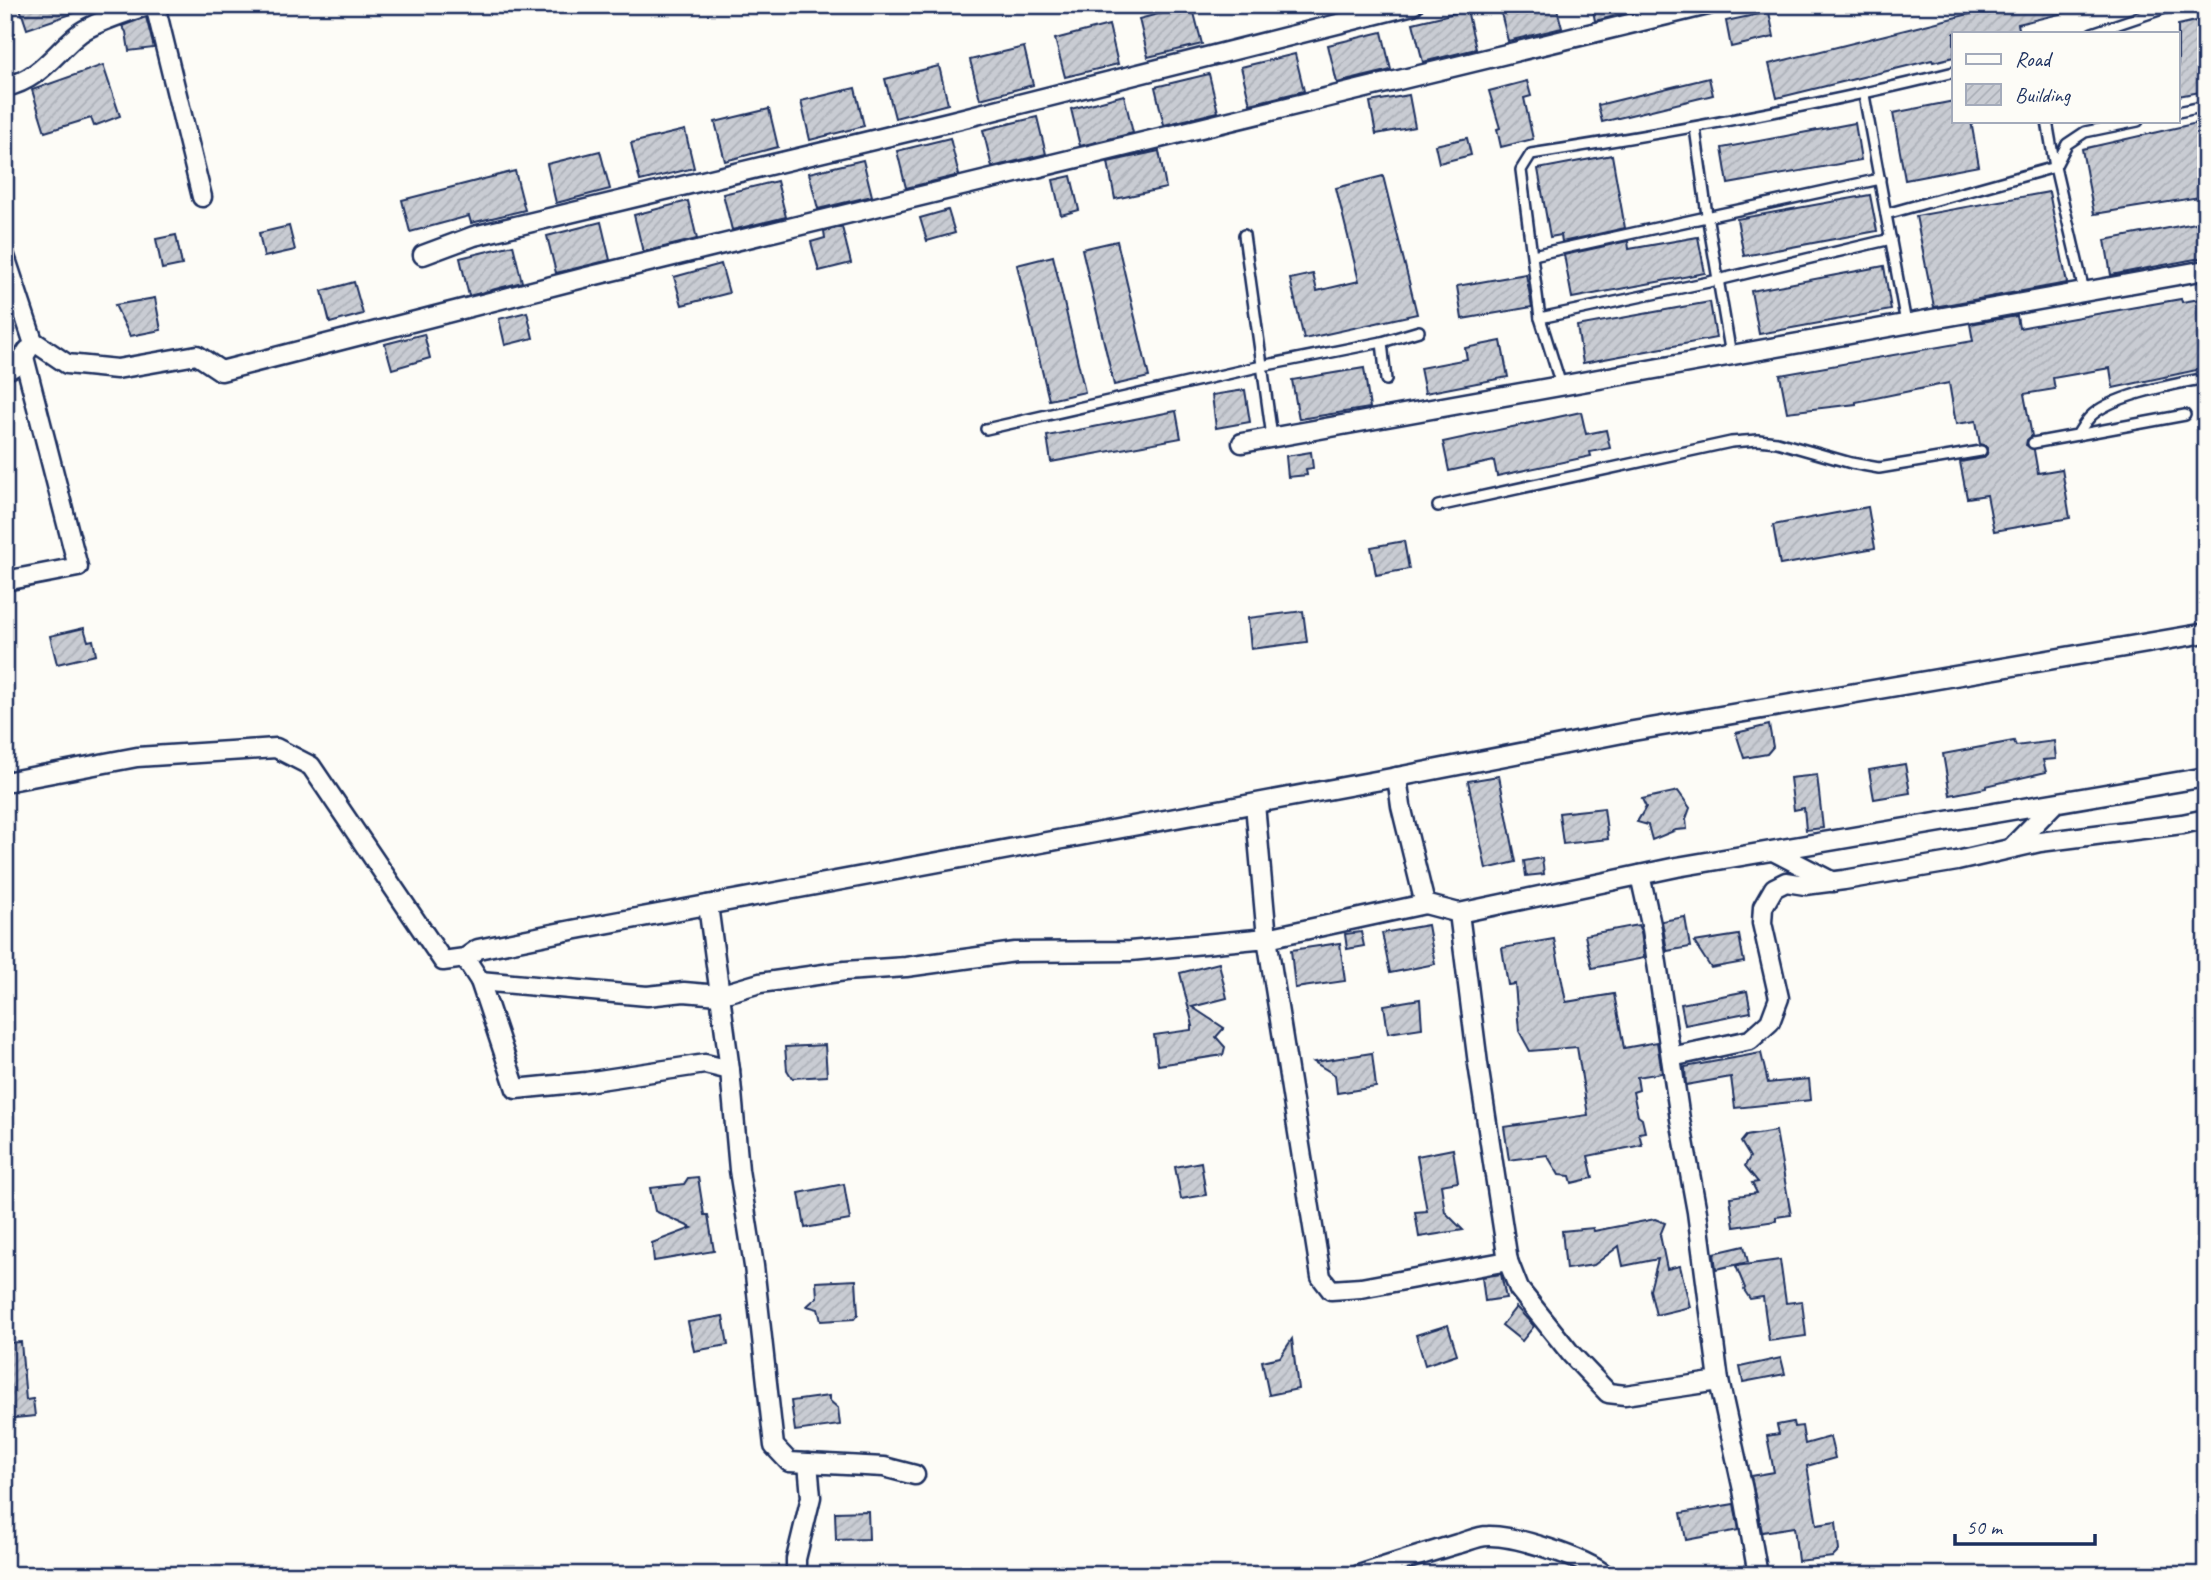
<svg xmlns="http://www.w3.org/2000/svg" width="2211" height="1580" viewBox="0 0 2211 1580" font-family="Caveat,sans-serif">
  <defs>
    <pattern id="building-hatch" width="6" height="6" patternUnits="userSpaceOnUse" patternTransform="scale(1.75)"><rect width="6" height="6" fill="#c9ccd3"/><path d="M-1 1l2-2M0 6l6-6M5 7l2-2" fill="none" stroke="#acb0b8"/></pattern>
  </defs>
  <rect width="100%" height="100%" fill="#fdfcf7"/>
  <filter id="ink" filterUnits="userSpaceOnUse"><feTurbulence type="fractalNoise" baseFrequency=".0143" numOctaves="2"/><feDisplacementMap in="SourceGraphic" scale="14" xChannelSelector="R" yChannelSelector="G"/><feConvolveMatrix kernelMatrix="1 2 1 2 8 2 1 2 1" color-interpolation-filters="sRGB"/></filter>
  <g filter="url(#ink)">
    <g fill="url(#building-hatch)" stroke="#1b2f5e" stroke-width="2">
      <path d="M19,5H89V8L27,29Z"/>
      <path d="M1192,5L1202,44L1148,57L1139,19Z"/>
      <path d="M1499,5H1556L1562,28L1508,41Z"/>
      <path d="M1592,5H1637L1638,10L1595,21Z"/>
      <path d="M2005,5H2071L2072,11L2018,24L2020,33H1954V57L1933,62L1932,60L1777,98L1769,64Z"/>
      <path d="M1467,10L1476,49L1423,62L1413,23Z"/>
      <path d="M1769,12L1774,37L1731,47L1726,21Z"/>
      <path d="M146,17L154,48L129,51L126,32L122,26Z"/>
      <path d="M2200,20L2206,47V91L2178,96V25Z"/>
      <path d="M1109,25L1118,64L1065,77L1055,39Z"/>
      <path d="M1382,32L1391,70L1337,83L1328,45Z"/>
      <path d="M1024,47L1033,85L980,99L970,60Z"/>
      <path d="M1295,54L1304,91L1250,104L1241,67Z"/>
      <path d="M103,65L120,116L94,126L91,118L45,132L32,90Z"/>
      <path d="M939,66L948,104L895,118L885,79Z"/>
      <path d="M1209,74L1218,112L1164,125L1155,87Z"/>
      <path d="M1709,78L1713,95L1602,122L1598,105Z"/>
      <path d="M1527,81L1531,96L1524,98L1533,139L1501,147L1497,129L1500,128L1489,91Z"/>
      <path d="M855,88L864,126L810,140L801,101Z"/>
      <path d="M1124,95L1133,133L1080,146L1071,109Z"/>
      <path d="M1409,95L1415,127L1376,134L1370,102Z"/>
      <path d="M1954,101V121H1971L1979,166L1905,180L1893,113Z"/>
      <path d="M769,109L778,147L725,161L715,122Z"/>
      <path d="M1037,117L1046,154L992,167L983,130Z"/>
      <path d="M2206,121V196L2094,214L2082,149Z"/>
      <path d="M1855,123L1861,160L1728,184L1722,148Z"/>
      <path d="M685,130L694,168L640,181L631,143Z"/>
      <path d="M950,138L959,175L906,188L897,151Z"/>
      <path d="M1467,138L1471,155L1439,163L1435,145Z"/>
      <path d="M600,151L610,189L556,203L547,164Z"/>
      <path d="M1159,151L1166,188L1115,199L1108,162Z"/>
      <path d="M1612,155L1625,228L1562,242L1561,235L1550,237L1538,169Z"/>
      <path d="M863,160L872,196L818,209L809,173Z"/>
      <path d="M515,171L525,210L471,223L469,216L410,232L402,200Z"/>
      <path d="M1071,176L1079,210L1061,215L1053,180Z"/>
      <path d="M1383,176L1417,314L1304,339L1290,279L1313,274L1317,291L1359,281L1336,188Z"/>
      <path d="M777,181L786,217L732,230L723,194Z"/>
      <path d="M2049,192L2067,283L1934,307L1916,216Z"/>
      <path d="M1870,195L1877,231L1744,256L1737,219Z"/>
      <path d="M688,201L697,239L643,252L634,215Z"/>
      <path d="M948,210L955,233L927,241L920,218Z"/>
      <path d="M2206,221V257L2111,275L2105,240Z"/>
      <path d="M601,222L610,260L556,273L547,236Z"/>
      <path d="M289,226L295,250L264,257L259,233Z"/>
      <path d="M842,227L851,263L819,271L811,242L825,238L824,231Z"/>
      <path d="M176,235L182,265L162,269L156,239Z"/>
      <path d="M1698,237L1705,273L1572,298L1564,255L1628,241L1629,249Z"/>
      <path d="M1117,241L1149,377L1114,385L1082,249Z"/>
      <path d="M513,245L522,282L469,296L460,258Z"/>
      <path d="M1053,256L1085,392L1049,400L1017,265Z"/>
      <path d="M721,264L729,293L682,305L674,277Z"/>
      <path d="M1884,266L1891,310L1759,334L1751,291Z"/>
      <path d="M1526,274L1532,307L1462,319L1457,286Z"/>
      <path d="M354,282L363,314L330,323L322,291Z"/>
      <path d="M155,298L161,330L130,336L115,305Z"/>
      <path d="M2206,298V368L2113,388L2110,368L2053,378L2055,389L2024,394L2032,436L2027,440L2026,445L2034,450L2038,473L2062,469L2070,518L1994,531L1987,495L1967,498L1960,462L1983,458L1987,454L1988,449L1984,445L1980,444L1976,421L1956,424L1949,383L1856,402V404L1787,412L1780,375L1973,341L1970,324L2017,316L2019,328L2181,299L2182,302Z"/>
      <path d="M1710,302L1716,338L1583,363L1577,326Z"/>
      <path d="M527,312L533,338L505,345L499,319Z"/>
      <path d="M424,334L430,358L392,369L385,344Z"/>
      <path d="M1501,341L1508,377L1425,393L1420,368L1467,359L1465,348Z"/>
      <path d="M1364,368L1370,408L1299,419L1292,380Z"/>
      <path d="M1245,390L1250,422L1216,428L1212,395Z"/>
      <path d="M1176,411L1181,438L1051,462L1047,436Z"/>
      <path d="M1581,412L1586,434L1606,430L1610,448L1590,452L1591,456L1497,476L1494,461L1449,471L1443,442Z"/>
      <path d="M1311,452L1313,468L1306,469L1307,475L1288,477L1286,456Z"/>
      <path d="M1868,507L1875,548L1780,565L1773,525Z"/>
      <path d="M1404,541L1409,569L1376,575L1371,547Z"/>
      <path d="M1303,611L1307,642L1251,649L1248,618Z"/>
      <path d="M84,628L88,641L93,640L96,655L57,664L50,636Z"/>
      <path d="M1769,725L1773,747L1767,754L1744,758L1736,733Z"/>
      <path d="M2014,741L2016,746L2054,741L2056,759L2043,760L2046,772L1986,786V788L1950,795L1943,754Z"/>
      <path d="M1905,764L1910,793L1874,799L1869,770Z"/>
      <path d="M1817,775L1823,828L1806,830L1804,808L1794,810L1790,778Z"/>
      <path d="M1499,776L1516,862L1486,869L1468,781Z"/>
      <path d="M1678,791L1690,808L1686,819L1687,829L1676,830L1652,840L1648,825L1637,822L1646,807L1642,799Z"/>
      <path d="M1604,808L1608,839L1563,844L1559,813Z"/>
      <path d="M1542,858L1544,874L1526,876L1524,861Z"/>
      <path d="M1685,917L1690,947L1667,951L1662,921Z"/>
      <path d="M1428,925L1435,964L1390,973L1382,933Z"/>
      <path d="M1638,925L1641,931L1644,958L1592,968L1585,935Z"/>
      <path d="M1361,932L1364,946L1347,949L1345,934Z"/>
      <path d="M1739,935L1744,962L1711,968L1694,942Z"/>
      <path d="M1554,939L1566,1002L1614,994L1624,1048L1657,1042L1662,1073L1637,1077L1639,1090L1633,1092L1638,1116L1642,1119L1645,1132L1639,1133L1642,1145L1588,1156L1593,1178L1572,1183L1570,1176L1559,1175L1547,1155L1509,1160L1504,1127L1588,1115L1577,1047L1530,1051L1519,1031L1515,984L1508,985L1502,948Z"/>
      <path d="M1340,943L1345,981L1295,988L1291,950Z"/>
      <path d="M1219,963L1227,998L1192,1007L1224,1028L1216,1037L1225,1047L1223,1055L1158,1065L1154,1035L1191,1030V1026H1193L1180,973Z"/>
      <path d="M1747,991L1751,1012L1685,1025L1681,1004Z"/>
      <path d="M1420,999L1422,1028L1388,1033L1384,1005Z"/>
      <path d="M825,1045L827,1076L792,1078L787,1070L785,1047Z"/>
      <path d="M1372,1053L1376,1087L1337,1093L1335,1075L1314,1062Z"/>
      <path d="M1761,1053L1768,1083L1809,1079L1811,1100L1735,1108L1731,1077L1686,1085L1685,1067Z"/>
      <path d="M1776,1131L1791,1215L1776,1217V1221L1734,1227L1730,1197L1757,1193L1752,1183L1758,1182L1745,1166L1750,1157L1741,1142L1746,1136Z"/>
      <path d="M1453,1149L1458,1182L1441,1185L1445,1212L1463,1230L1419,1237L1415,1212L1427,1211L1417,1156Z"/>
      <path d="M1201,1162L1206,1195L1181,1199L1175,1167Z"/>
      <path d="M698,1177L704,1215H708L714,1251L654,1261L652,1243L692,1228L655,1211L650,1188L684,1184L688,1178Z"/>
      <path d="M844,1184L850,1220L805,1228L799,1193Z"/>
      <path d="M1655,1219L1665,1223L1660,1235L1667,1269L1680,1266L1690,1307L1656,1315L1650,1290L1658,1259L1623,1266L1619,1246L1594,1265L1566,1269L1562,1231L1593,1228L1594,1231Z"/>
      <path d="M1744,1246L1748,1262L1716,1269L1714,1253Z"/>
      <path d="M1780,1260L1786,1303L1802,1301L1806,1336L1769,1341L1763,1297L1750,1299L1744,1290L1745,1288L1736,1266Z"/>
      <path d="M1501,1274L1506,1298L1485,1301L1482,1277Z"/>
      <path d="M856,1280L858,1314L854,1319L821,1321L818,1309L807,1306L817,1297L816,1282Z"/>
      <path d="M1516,1307L1534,1326L1522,1341L1502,1325Z"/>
      <path d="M723,1316L728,1345L694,1351L688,1322Z"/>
      <path d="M1448,1325L1457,1354L1425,1365L1416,1335Z"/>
      <path d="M1292,1339L1298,1389L1269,1395L1262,1361L1280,1357Z"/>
      <path d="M21,1342L26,1400L33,1399L35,1416L5,1419V1343Z"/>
      <path d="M1781,1358L1785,1374L1743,1382L1740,1367Z"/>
      <path d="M829,1396V1400L838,1408L840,1425L795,1431L791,1401Z"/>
      <path d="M1793,1422L1794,1427L1802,1426L1805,1444L1830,1437L1835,1458L1807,1466L1817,1525L1836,1522L1839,1551L1833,1557L1798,1561L1794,1527L1762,1532L1751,1476L1774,1472L1767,1436L1779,1434L1777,1425Z"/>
      <path d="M1734,1504L1739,1530L1686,1540L1681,1513Z"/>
      <path d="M868,1511L869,1539L836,1540L835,1512Z"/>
    </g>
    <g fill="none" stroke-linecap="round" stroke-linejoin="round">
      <g stroke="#1b2f5e" stroke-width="14">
        <g id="lane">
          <path d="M2186,5L2206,6"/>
          <path d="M2092,33L2174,5"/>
          <path d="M1864,95L1906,323"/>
          <path d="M2178,112L2206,106"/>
          <path d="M2047,121L2055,167L2084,291"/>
          <path d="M1695,128L1707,215L1731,355"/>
          <path d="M1886,214L2055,167L2067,144L2085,132L2138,121"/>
          <path d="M1244,235L1272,437"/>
          <path d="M1533,255L1880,179"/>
          <path d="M1540,318L1718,280L1891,239"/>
          <path d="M1382,342L1419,331"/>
          <path d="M1561,385L1540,318L1521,170L1531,154C1673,132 1814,107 1954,72"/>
          <path d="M986,429L1262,366L1382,342L1386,380"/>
          <path d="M2077,435L2185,415"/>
          <path d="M2033,443L2077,435C2081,429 2085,422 2090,417C2111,395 2176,384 2206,378"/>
          <path d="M1438,506L1731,442L1758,440L1777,442L1851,463L1879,468L1981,451"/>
        </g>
      </g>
      <g stroke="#1b2f5e" stroke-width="23">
        <g id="street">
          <path d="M155,5L202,197"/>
          <path d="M5,87C40,80 55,52 80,33C94,22 129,12 147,5"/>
          <path d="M423,255L474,236L948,122L1413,5"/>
          <path d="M5,256L33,341L67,364L117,369L197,355L221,371L587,277L1708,5"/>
          <path d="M5,370C15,369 23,358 28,350"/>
          <path d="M1242,443L2206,270"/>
          <path d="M5,581L78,567L24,357"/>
          <path d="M1397,777L1401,806L1425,904L1459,913L1677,867L2206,777"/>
          <path d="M5,782L137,757L276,748L311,766L443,961L465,958L478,949L572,930L1397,777L1633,731L2206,633"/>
          <path d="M1255,804L1267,938L1425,904"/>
          <path d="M2011,848L2054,804"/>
          <path d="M1775,852L1833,882"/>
          <path d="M708,905L730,1070"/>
          <path d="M1459,913L1478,1064L1508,1261"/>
          <path d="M465,958L480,981L647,996L684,992L719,995L760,983L845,971L906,967L1015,952L1130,951L1267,938L1321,1277L1331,1290L1361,1288L1508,1261L1519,1289L1571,1354L1608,1393L1625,1395L1719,1381L1697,1212L1680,1119L1652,929L1640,875"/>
          <path d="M480,981L516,1089L586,1082L705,1064L730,1070L739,1170L754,1266L774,1446L789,1462L884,1467L915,1475"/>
          <path d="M1671,1057L1750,1040L1770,1022L1779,998L1762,923L1763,907L1774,888L1786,882L1805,885L1844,880L1957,861L2040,842L2182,824L2206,819"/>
          <path d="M1719,1381L1743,1490L1758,1575"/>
          <path d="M796,1575V1559L811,1497L808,1463"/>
          <path d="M1359,1575C1391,1564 1424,1554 1457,1544C1466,1542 1478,1536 1488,1536C1514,1535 1586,1558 1605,1575"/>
        </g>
      </g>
      <use href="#lane" stroke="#fdfcf7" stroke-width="9"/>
      <use href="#street" stroke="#fdfcf7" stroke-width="18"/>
    </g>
  </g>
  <rect width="2211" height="1580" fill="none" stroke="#fdfcf7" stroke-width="28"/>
  <rect x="14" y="14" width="2183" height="1552" fill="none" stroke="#1b2f5e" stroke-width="2.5" filter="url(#ink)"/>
  <rect x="1952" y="32" width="228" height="91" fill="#fdfcf7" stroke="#a3aaba" stroke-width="2"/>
  <rect x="1966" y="54" width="35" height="10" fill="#fdfcf7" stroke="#a3aaba" stroke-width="2"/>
  <text x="2015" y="66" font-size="21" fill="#1b2f5e">Road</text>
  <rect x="1966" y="84" width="35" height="21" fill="url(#building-hatch)" stroke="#a3aaba" stroke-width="2"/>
  <text x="2015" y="102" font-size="21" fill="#1b2f5e">Building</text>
  <path d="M1955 1534v10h140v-10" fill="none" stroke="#1b2f5e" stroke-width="3.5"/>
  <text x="1966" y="1534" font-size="21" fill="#1b2f5e" stroke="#fdfcf7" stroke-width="5" paint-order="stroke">50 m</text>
</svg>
